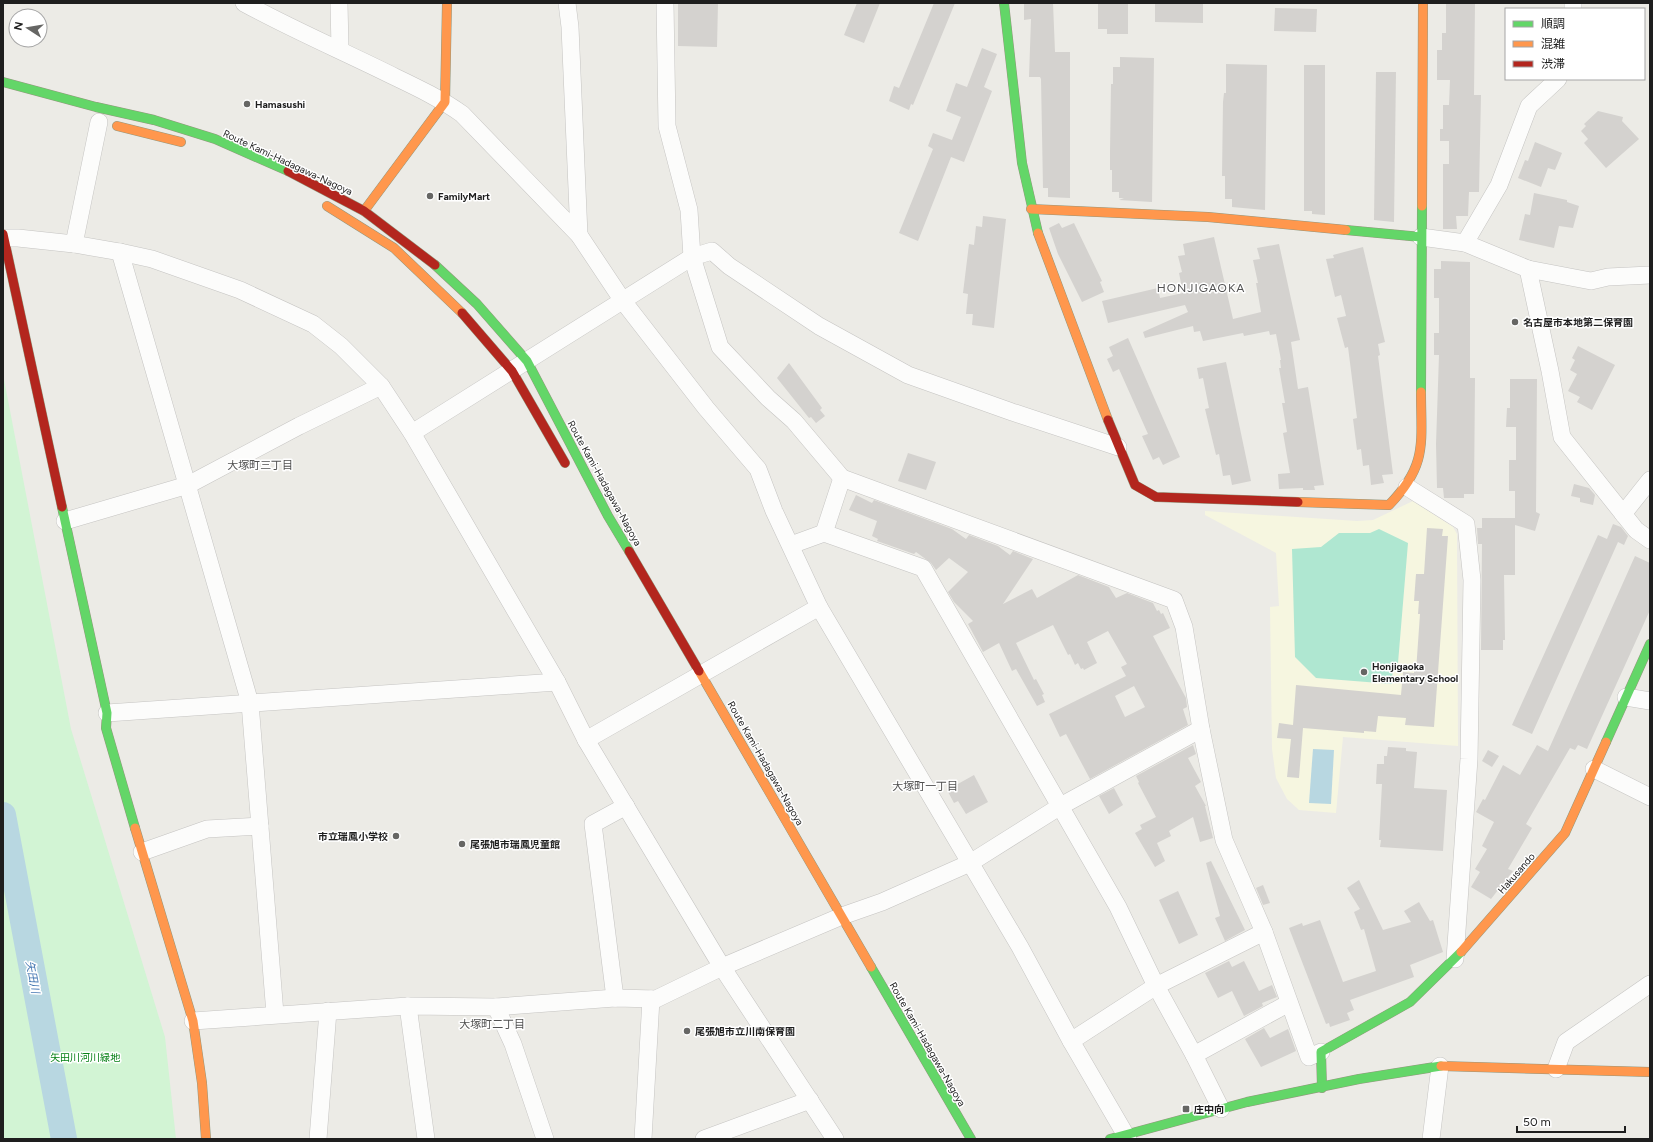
<svg xmlns="http://www.w3.org/2000/svg" width="1653" height="1142" viewBox="0 0 1653 1142" font-family="Figtree,'Noto Sans JP',sans-serif">
  <rect width="100%" height="100%" fill="#ecebe6"/>
  <path fill="#f6f6e0" d="M1413,501L1453,527L1457,534L1458,746L1343,737L1336,813L1299,810L1287,799L1276,778L1272,749L1270,607L1279,606L1276,553L1205,515V511L1357,521L1373,520Z"/>
  <path fill="#d2f4d4" d="M3,374L71,729L165,1037L176,1139H3Z"/>
  <path fill="#afe7d1" d="M1379,529L1408,543L1398,663H1393L1392,684L1316,678L1295,657L1292,549L1321,547L1339,533H1370Z"/>
  <path fill="#b8d7e1" d="M1313,749L1334,750L1331,804L1309,803Z"/>
  <g fill="none" stroke-linecap="round" stroke-linejoin="round">
    <path stroke="#b8d7e1" stroke-width="26" d="M3,815L64,1139"/>
  </g>
  <g fill="#d4d2cf" fill-rule="evenodd">
    <path d="M678,3H718L717,47L678,46Z"/>
    <path d="M857,3H880L864,43L844,35Z"/>
    <path d="M934,3H955L913,105L911,104L909,110L889,101L894,86L899,88Z"/>
    <path d="M1031,3H1053L1055,52H1070V198L1048,197V188H1043L1041,79L1040,77H1029L1031,19L1024,20V4Z"/>
    <path d="M1098,3H1128V34H1107V29H1098Z"/>
    <path d="M1155,3H1203V23L1155,22Z"/>
    <path d="M1446,3H1475L1474,95H1481L1479,192H1469L1468,216H1456L1457,229H1443V164H1449V141H1440V129H1443V105H1449L1450,80H1437V50H1442V33H1446Z"/>
    <path d="M1275,8L1317,9L1316,32L1274,31Z"/>
    <path d="M982,48L997,54L984,87L992,91L964,162L951,157L918,241L899,233L933,149L928,146L933,133L952,140L961,117L946,111L956,83L967,87Z"/>
    <path d="M1120,57L1154,58L1152,202L1119,200L1124,198H1119V192H1112V170H1110V152L1111,84H1113V67H1120Z"/>
    <path d="M1226,64L1267,65L1265,210L1232,207V199H1225V176H1222L1223,102L1224,93H1226Z"/>
    <path d="M1304,65H1325V215L1312,214V211H1304Z"/>
    <path d="M1376,72H1396L1394,222L1374,220Z"/>
    <path d="M1598,111L1623,117L1622,121L1639,139L1606,168L1584,143L1588,139L1581,131L1586,126L1584,124Z"/>
    <path d="M1535,142L1562,153L1555,170L1548,168L1541,187L1518,178L1525,160L1528,161Z"/>
    <path d="M1534,193L1567,200V202L1579,206L1573,228L1559,226L1554,248L1519,240L1525,214L1530,215Z"/>
    <path d="M983,216L1006,219L994,328L972,325L973,314H966L968,294L963,293L969,244L974,245L976,226L982,227Z"/>
    <path d="M1059,223L1062,228L1074,223L1102,281L1100,282L1104,292L1082,302L1058,254L1050,231L1049,228Z"/>
    <path d="M1214,237L1233,319L1261,312L1256,283H1258L1253,260L1260,259L1257,248L1279,244L1300,340L1291,342L1298,389L1308,387L1324,485L1314,486L1315,490H1303V488L1279,489L1278,474L1290,473L1283,433L1287,432L1282,403H1285L1279,368H1281L1280,360H1281L1276,334L1270,335L1269,331L1244,336L1243,333L1203,341L1200,331L1194,332L1193,326L1145,338L1143,332L1188,312L1185,305L1108,323L1102,301L1158,288L1160,298L1183,293L1179,273L1182,272L1178,256L1185,255L1183,244Z"/>
    <path d="M1363,247L1385,342L1378,344L1380,355L1378,356L1393,474L1382,475L1384,483L1371,485L1369,465L1363,466L1361,449L1357,450L1353,419L1357,418L1348,347L1345,348L1337,318L1346,316L1341,295L1335,297L1326,259L1334,258L1333,255Z"/>
    <path d="M1441,261L1470,262V378H1475L1474,494H1464V498H1444L1443,488H1437L1436,444L1439,355H1434V333H1439V298H1434V269H1441Z"/>
    <path d="M1128,338L1180,457L1163,465L1159,457L1153,460L1142,436L1148,434L1119,369L1113,372L1107,359L1113,356L1109,347Z"/>
    <path d="M1578,346L1615,365L1592,410L1577,402L1580,397L1568,391L1577,374L1570,370L1575,360L1572,358Z"/>
    <path d="M1226,362L1251,481L1232,485L1230,475L1223,476L1219,454L1216,455L1205,409L1209,408L1203,378L1199,379L1197,368Z"/>
    <path d="M789,363L822,408L820,410L825,416L816,423L811,417L809,418L777,378Z"/>
    <path d="M1510,379H1537L1536,512L1540,514L1535,531L1515,525V491H1509V460H1516V427H1506L1507,408H1510Z"/>
    <path d="M908,453L936,462L926,490L898,481Z"/>
    <path d="M1574,484L1589,488L1595,495L1593,505L1580,502V498L1571,496Z"/>
    <path d="M856,495L872,503L874,500L952,529L966,539L969,535L998,546L1010,555L1013,551L1033,559L1003,604L1032,589L1037,598L1078,575L1109,587L1116,598L1127,593L1153,603L1157,611L1159,610L1161,614L1163,613L1170,628L1153,636L1186,698L1187,707L1183,709L1188,725L1090,779L1066,734L1060,737L1049,714L1126,676L1121,667L1127,664L1108,631L1087,642L1097,663L1084,670L1083,668L1081,669L1078,663L1075,665L1070,654L1068,655L1053,625L1016,643L1034,680L1036,679L1044,694L1042,695L1045,702L1037,706L1016,669L1012,671L999,643L983,652L968,624L973,621L954,602L948,592L968,572L949,558L936,570L931,563L916,552L914,554L877,541L878,539L872,536L877,521L849,510ZM1134,686L1145,707L1125,717L1115,696Z"/>
    <path d="M1482,518H1515V575H1504L1505,640H1503V650H1481L1482,544H1478L1477,528H1482Z"/>
    <path d="M1613,524L1621,527L1628,536L1624,545L1618,542L1532,734L1512,725L1598,535L1607,539Z"/>
    <path d="M1427,528L1443,529L1442,536H1448L1434,727L1405,725L1406,718L1378,716L1376,732L1364,731V733L1303,728L1299,778L1287,777L1291,739L1277,738L1279,723L1293,725L1296,685L1401,695L1403,672L1414,673V671H1416L1420,614H1418L1419,601H1414L1416,574H1424Z"/>
    <path d="M1635,556L1650,563V610L1587,749L1578,745L1575,750L1570,748L1526,824L1532,828L1508,869L1513,871L1491,899L1471,887L1480,872L1475,869L1487,849L1482,846L1494,822L1476,812L1483,799L1485,800L1503,765L1520,775L1537,745L1548,751Z"/>
    <path d="M1193,745L1196,754L1188,758L1201,782L1195,786L1206,806H1205L1213,838L1200,842L1193,817L1169,831L1171,836L1157,843L1165,861L1155,867L1135,833L1142,829L1140,825L1156,817L1138,783L1139,782L1136,776Z"/>
    <path d="M1388,747L1406,748V751L1417,752L1414,788L1447,790L1443,851L1380,847L1381,840H1379L1382,784H1376L1377,764H1384V756H1387Z"/>
    <path d="M1488,750L1499,756L1492,767L1482,761Z"/>
    <path d="M974,775L988,802L966,814L958,801L954,803L947,790Z"/>
    <path d="M1114,788L1123,805L1109,814L1099,796Z"/>
    <path d="M1211,861L1245,930L1225,941L1215,918L1220,916L1206,863Z"/>
    <path d="M1359,880L1383,930L1411,922L1404,911L1419,902L1430,921L1433,920L1443,952L1410,965L1414,977L1350,1000L1354,1010L1347,1013L1350,1020L1330,1027L1329,1023L1326,1024L1289,928L1302,923L1303,926L1320,920L1343,982L1376,971L1364,929L1361,930L1354,912L1360,909L1347,888Z"/>
    <path d="M1263,885L1270,903L1263,905L1256,888Z"/>
    <path d="M1178,891L1198,935L1179,944L1159,900Z"/>
    <path d="M1229,961L1232,967L1244,961L1259,991L1272,985L1277,997L1262,1003L1263,1006L1244,1016L1232,991L1218,998L1205,973Z"/>
    <path d="M1264,1028L1270,1038L1288,1029L1296,1051L1261,1067L1245,1039Z"/>
  </g>
  <g fill="none" stroke-linecap="round" stroke-linejoin="round">
    <g stroke="#c5c4c2" stroke-width="18">
      <g id="street">
        <path d="M244,3C293,30 345,52 395,77C418,88 441,99 462,114L579,235L623,301L706,408L758,469L774,511L819,607L1020,947L1071,1041L1128,1139"/>
        <path d="M339,3L340,49"/>
        <path d="M567,3L570,27L579,235"/>
        <path d="M665,3L667,126L689,210L692,257L720,347L768,398L794,421L842,478L1174,600L1184,627L1201,729L1224,840L1264,932L1309,1057L1321,1052"/>
        <path d="M1573,9V3"/>
        <path d="M1421,237L1465,243L1528,269L1591,281L1608,277L1650,275"/>
        <path d="M4,238H18L74,244L120,252L152,259L240,290L313,324L341,346L381,386L412,433L557,682L586,740L722,967L835,1139"/>
        <path d="M1465,243L1499,185L1529,106L1558,79"/>
        <path d="M74,244L99,122"/>
        <path d="M120,252L250,703L275,1014"/>
        <path d="M1528,269L1550,371L1562,437L1636,530L1650,540"/>
        <path d="M412,433L692,257L712,251L729,266L819,326L908,375L1012,412L1118,447"/>
        <path d="M1407,487L1466,524L1472,580L1469,759L1455,959"/>
        <path d="M1623,514L1650,480"/>
        <path d="M65,521L188,485L299,426L381,386"/>
        <path d="M824,533L842,478"/>
        <path d="M791,545L824,533L923,568L1118,907L1156,986L1194,1055L1221,1109"/>
        <path d="M1626,697L1650,701"/>
        <path d="M107,713L557,682"/>
        <path d="M586,740L819,607"/>
        <path d="M1594,769L1650,797"/>
        <path d="M142,852L207,829L260,826"/>
        <path d="M615,998L593,824L626,806"/>
        <path d="M408,1006L426,1139"/>
        <path d="M496,1007L513,1044L545,1139"/>
        <path d="M193,1021L408,1006L496,1007L615,998L656,999L722,967L842,916L882,902L970,863L1059,807L1201,729"/>
        <path d="M1071,1041L1156,986L1264,932"/>
        <path d="M1194,1055L1289,1003"/>
        <path d="M1556,1069L1566,1042L1650,984"/>
        <path d="M318,1139L328,1011"/>
        <path d="M643,1139L651,999"/>
        <path d="M704,1139L810,1100"/>
        <path d="M1431,1139L1440,1066"/>
      </g>
    </g>
    <g stroke="#93977d" stroke-width="10">
      <g id="fast">
        <path d="M1004,3L1022,163L1038,233"/>
        <path d="M3,82L96,107L154,120L215,139L288,171"/>
        <path d="M1346,230L1421,237"/>
        <path d="M435,265L477,304L527,361L608,516L629,551"/>
        <path d="M1421,392L1422,206"/>
        <path d="M62,507L107,713L106,728L135,828"/>
        <path d="M1606,742L1650,644"/>
        <path d="M871,967L971,1139"/>
        <path d="M1322,1088L1321,1052L1410,1002L1461,952"/>
        <path d="M1110,1139L1247,1102L1359,1079L1441,1066"/>
      </g>
    </g>
    <g stroke="#93977d" stroke-width="10">
      <g id="slow">
        <path d="M117,126L181,142"/>
        <path d="M327,206L394,248L462,313"/>
        <path d="M1422,206L1423,3"/>
        <path d="M1031,209L1208,217L1346,230"/>
        <path d="M364,211L445,102L447,3"/>
        <path d="M1038,233L1108,420"/>
        <path d="M1298,502L1389,505C1428,465 1421,443 1421,392"/>
        <path d="M699,671L871,967"/>
        <path d="M135,828L193,1021L202,1083L206,1139"/>
        <path d="M1461,952L1565,833L1606,742"/>
        <path d="M1441,1066L1650,1072"/>
      </g>
    </g>
    <g stroke="#93977d" stroke-width="10">
      <g id="jam">
        <path d="M288,171L364,211L435,265"/>
        <path d="M3,234L62,507"/>
        <path d="M462,313L512,371L565,463"/>
        <path d="M1108,420L1135,485L1156,497L1298,502"/>
        <path d="M629,551L699,671"/>
      </g>
    </g>
    <use href="#street" stroke="#fcfcfb" stroke-width="17"/>
    <use href="#fast" stroke="#63d668" stroke-width="9"/>
    <use href="#slow" stroke="#ff974d" stroke-width="9"/>
    <use href="#jam" stroke="#b3261e" stroke-width="9"/>
  </g>
  <g fill="#666664" stroke="#fff" stroke-width="1.5">
    <circle cx="247" cy="104" r="4"/>
    <circle cx="430" cy="196" r="4"/>
    <circle cx="1515" cy="322" r="4"/>
    <circle cx="1364" cy="672" r="4"/>
    <circle cx="396" cy="836" r="4"/>
    <circle cx="462" cy="844" r="4"/>
    <circle cx="687" cy="1031" r="4"/>
    <rect x="1182" y="1105" width="8" height="8" rx="2"/>
  </g>
  <g text-anchor="middle" stroke-width="3" stroke-linejoin="round" paint-order="stroke">
    <g font-size="10" font-weight="bold" fill="#1e1e1e" stroke="#fff" text-anchor="start">
      <text x="255" y="108">Hamasushi</text>
      <text x="438" y="200">FamilyMart</text>
      <text x="1523" y="326">名古屋市本地第二保育園</text>
      <text x="1372" y="670">Honjigaoka<tspan x="1372" dy="12">Elementary School</tspan></text>
      <text x="388" y="840" text-anchor="end">市立瑞鳳小学校</text>
      <text x="470" y="848">尾張旭市瑞鳳児童館</text>
      <text x="695" y="1035">尾張旭市立川南保育園</text>
      <text x="1194" y="1113">庄中向</text>
    </g>
    <g font-size="10" fill="#1e1e1e" stroke="#fff">
      <text transform="translate(288 162) rotate(25)" y="4">Route Kami-Hadagawa-Nagoya</text>
      <text transform="translate(605 483) rotate(61)" y="4">Route Kami-Hadagawa-Nagoya</text>
      <text transform="translate(766 763) rotate(60)" y="4">Route Kami-Hadagawa-Nagoya</text>
      <text transform="translate(1516 873) rotate(-49)" y="4">Hakusando</text>
      <text transform="translate(928 1044) rotate(60)" y="4">Route Kami-Hadagawa-Nagoya</text>
    </g>
    <g font-size="10" fill="#068115" stroke="#fff">
      <text x="85" y="1061">矢田川河川緑地</text>
    </g>
    <g font-size="11" fill="#515151" stroke="#fff">
      <text x="260" y="469">大塚町三丁目</text>
      <text x="925" y="790">大塚町一丁目</text>
      <text x="492" y="1028">大塚町二丁目</text>
    </g>
    <g font-size="11" font-style="italic" fill="#4577b2" stroke="#fff">
      <text transform="translate(33 977) rotate(79)" y="4">矢田川</text>
    </g>
    <g font-size="12" letter-spacing="1" fill="#515151" stroke="#fff">
      <text x="1201" y="292">HONJIGAOKA</text>
    </g>
  </g>
  <rect width="1653" height="1142" fill="none" stroke="#1e1e1e" stroke-width="8"/>
  <rect x="1505" y="8" width="140" height="72" fill="#ffffff" stroke="#a5a5a5"/>
  <rect x="1513" y="21" width="20" height="6" fill="#63d668" stroke="#a5a5a5"/>
  <text x="1541" y="28" font-size="12" fill="#1e1e1e">順調</text>
  <rect x="1513" y="41" width="20" height="6" fill="#ff974d" stroke="#a5a5a5"/>
  <text x="1541" y="48" font-size="12" fill="#1e1e1e">混雑</text>
  <rect x="1513" y="61" width="20" height="6" fill="#b3261e" stroke="#a5a5a5"/>
  <text x="1541" y="68" font-size="12" fill="#1e1e1e">渋滞</text>
  <g transform="translate(28 28) rotate(282)"><circle r="19" fill="#ffffff" stroke="#a5a5a5"/>
  <path d="M0-3L7 15L0 10L-7 15Z" fill="#666664"/>
  <text y="-6" font-size="11" font-weight="bold" text-anchor="middle" fill="#1e1e1e">N</text>
  </g>
  <path d="M1517 1126v6h108v-6" fill="none" stroke="#1e1e1e" stroke-width="2"/>
  <text x="1523" y="1126" font-size="12" fill="#1e1e1e" stroke="#ffffff" stroke-width="3" paint-order="stroke">50 m</text>
</svg>
